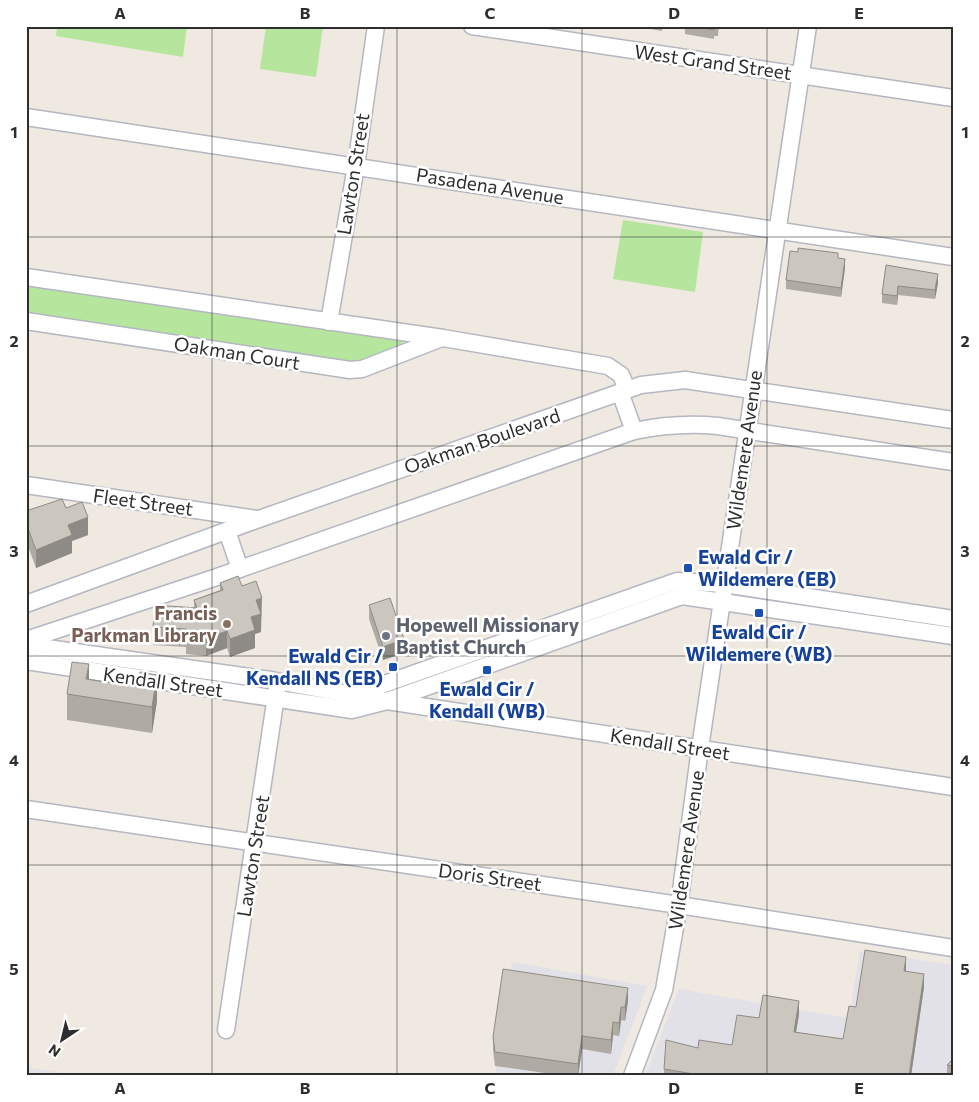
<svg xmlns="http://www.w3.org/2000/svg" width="979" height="1102" viewBox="0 0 979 1102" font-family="Commissioner,sans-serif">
  <rect width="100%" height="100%" fill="#efe9e1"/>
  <g fill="#e3e1e8">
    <path d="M860,951L953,965V1076H645L679,989L849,1018Z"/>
    <path d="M512,962L647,986L613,1076H495Z"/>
    <path d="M26,1067L81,1076H26Z"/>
  </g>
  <g fill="#b6e59e">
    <path d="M57,26H187L183,57L56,36Z"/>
    <path d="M266,26H323L316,77L260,69Z"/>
    <path d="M623,220L703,232L695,292L613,279Z"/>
    <path d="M26,282L402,339L403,348L356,363L26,317Z"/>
  </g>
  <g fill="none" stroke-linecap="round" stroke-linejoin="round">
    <g stroke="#b4b7c1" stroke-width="19">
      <g id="minor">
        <path d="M472,26L953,98"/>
        <path d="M26,117L953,257"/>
        <path d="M26,277L443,338L608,366L621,375L627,389"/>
        <path d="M26,321L350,370L362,369L442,338"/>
        <path d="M329,322L356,166L376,26"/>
        <path d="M620,392L634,431"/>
        <path d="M26,485L257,519"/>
        <path d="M227,531L240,569"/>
        <path d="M26,604L259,519L641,385L685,380L953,420"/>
        <path d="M26,640L214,578L634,431C663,425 689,423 718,426L953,462"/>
        <path d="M26,645L271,680L387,701L953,787"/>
        <path d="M26,661L352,710L387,701L682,596L953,636"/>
        <path d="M356,694L677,581L724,584L953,619"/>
        <path d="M26,809L679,905L953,948"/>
        <path d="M226,1030L277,689"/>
        <path d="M632,1076L664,990L679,905L700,748L808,26"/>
      </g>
    </g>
    <use href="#minor" stroke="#fff" stroke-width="16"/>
  </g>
  <g fill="#afaba4">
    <path d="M651,26H666V28L662,27V31L651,29Z"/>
    <path d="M685,26H719L718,36H714V39L685,34Z"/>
    <path d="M838,258L845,268L841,297L786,289V280Z"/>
    <path d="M886,265L938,283L935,299L898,295L897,305L882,303V294Z"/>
    <path d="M66,508L88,535L72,541V553L36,568L26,541V511Z"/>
    <path d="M220,583L242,586L262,615L261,616V632L255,634V648L230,657L227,648L206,656L186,654V647L153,645V627L194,608V600L220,590Z"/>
    <path d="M369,605L404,653L383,660L369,619Z"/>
    <path d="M89,679L138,687L157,701L152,733L67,720V694Z"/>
    <path d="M906,971L924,987L911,1076H664V1069L698,1048L732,1045L759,1018L799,1014L796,1032L843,1039L856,1007Z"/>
    <path d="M628,1001L625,1021L621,1020L619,1036L613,1035L611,1054L582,1049L578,1076H566L495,1066L493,1050V1037Z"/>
    <path d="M953,1059V1076H947V1065Z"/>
  </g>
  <g fill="#8e8b86">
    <path d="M845,259V268L841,297V288Z"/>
    <path d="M938,274V283L935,299V290Z"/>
    <path d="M898,286V295L897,305V296Z"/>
    <path d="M88,517V535L72,541V553L36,568V550L68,525Z"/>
    <path d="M262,598L261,632L255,634V648L230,657V639L251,617L256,600Z"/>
    <path d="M227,631V648L206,656V638Z"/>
    <path d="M404,639V653L383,660V647Z"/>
    <path d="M89,664V690L86,679Z"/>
    <path d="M157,675V701L152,733V707Z"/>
    <path d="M906,957V971L904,984V971Z"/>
    <path d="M924,974V987L911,1076H909Z"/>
    <path d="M628,988V1001L625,1021V1007Z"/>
    <path d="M799,1001V1014L794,1045V1032Z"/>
    <path d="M621,1007V1020L619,1036V1023Z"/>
    <path d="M613,1022V1035L611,1054V1040Z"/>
    <path d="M582,1036V1049L578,1076V1064Z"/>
  </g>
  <g fill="#cbc7bf" stroke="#8e8b86">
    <path d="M691,26H718V27H714V30Z"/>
    <path d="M798,248L838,253V258L845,259L841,288L786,280L790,251L798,252Z"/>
    <path d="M886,265L938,274L935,290L898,286L897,296L882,294Z"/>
    <path d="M62,499L66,508L82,502L88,517L68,525L72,535L36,550L26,523V511Z"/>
    <path d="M238,576L242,586L256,581L262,598L256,600L261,614L251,617L255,630L230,639L227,631L206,638L186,636V629L153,627L155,605L197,608L194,600L223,590L220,583Z"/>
    <path d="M390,598L404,639L383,647L369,605Z"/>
    <path d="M72,662L89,664L86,679L138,687L140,672L157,675L152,707L67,694Z"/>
    <path d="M865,950L906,957L904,971L924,974L909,1076H706L664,1069L666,1040L698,1048L699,1040L732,1045L737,1015L759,1018L763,995L799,1001L794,1032L843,1039L849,1006L856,1007Z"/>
    <path d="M503,969L628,988L625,1007H621L619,1023L613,1022L611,1040L582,1036L578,1064L495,1052L493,1037Z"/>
    <path d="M953,1059V1066L947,1065Z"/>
  </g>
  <path fill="none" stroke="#2e2e2e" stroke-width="1" stroke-opacity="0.55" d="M212,26V1076M397,26V1076M582,26V1076M767,26V1076M26,237H953M26,446H953M26,656H953M26,865H953"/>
  <g fill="#1a4fb4" stroke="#fff" stroke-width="2">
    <rect x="683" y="563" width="10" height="10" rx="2.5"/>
    <rect x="754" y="608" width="10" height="10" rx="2.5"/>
    <rect x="388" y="662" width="10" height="10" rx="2.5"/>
    <rect x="482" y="665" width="10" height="10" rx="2.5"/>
  </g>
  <circle fill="#8d6e63" stroke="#fff" stroke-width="2" cx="227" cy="624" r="5"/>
  <circle fill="#6b7280" stroke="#fff" stroke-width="2" cx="386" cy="636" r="5"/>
  <g text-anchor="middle" stroke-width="5" stroke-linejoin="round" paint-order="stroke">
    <g font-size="19" fill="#2e2e2e" stroke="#fff">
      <text transform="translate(713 62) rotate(8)" y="7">West Grand Street</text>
      <text transform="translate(353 174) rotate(-81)" y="7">Lawton Street</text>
      <text transform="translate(490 186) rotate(9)" y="7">Pasadena Avenue</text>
      <text transform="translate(237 353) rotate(9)" y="7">Oakman Court</text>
      <text transform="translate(482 441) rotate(-19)" y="7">Oakman Boulevard</text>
      <text transform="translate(744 450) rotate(-82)" y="7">Wildemere Avenue</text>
      <text transform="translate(143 502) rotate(8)" y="7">Fleet Street</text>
      <text transform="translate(163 682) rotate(8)" y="7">Kendall Street</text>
      <text transform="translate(670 744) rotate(9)" y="7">Kendall Street</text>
      <text transform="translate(686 850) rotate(-82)" y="7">Wildemere Avenue</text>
      <text transform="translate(253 856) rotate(-81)" y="7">Lawton Street</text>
      <text transform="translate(490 877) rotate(8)" y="7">Doris Street</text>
    </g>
    <g font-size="19" font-weight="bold" fill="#164399" stroke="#fff">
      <text x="698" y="564" text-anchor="start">Ewald Cir /<tspan x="698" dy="22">Wildemere (EB)</tspan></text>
      <text x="759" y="639">Ewald Cir /<tspan x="759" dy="22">Wildemere (WB)</tspan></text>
      <text x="383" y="663" text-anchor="end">Ewald Cir /<tspan x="383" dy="22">Kendall NS (EB)</tspan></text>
      <text x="487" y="696">Ewald Cir /<tspan x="487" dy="22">Kendall (WB)</tspan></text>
    </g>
    <g font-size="19" font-weight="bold" fill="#785e54" stroke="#fff" text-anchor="end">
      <text x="217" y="620">Francis<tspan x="217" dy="22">Parkman Library</tspan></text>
    </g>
    <g font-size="19" font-weight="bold" fill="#5b616d" stroke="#fff" text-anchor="start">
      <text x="396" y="632">Hopewell Missionary<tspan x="396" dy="22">Baptist Church</tspan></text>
    </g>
  </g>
  <rect width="979" height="1102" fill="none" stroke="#ffffff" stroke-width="55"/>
  <g transform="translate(62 1040) rotate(215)" stroke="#ffffff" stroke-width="4" paint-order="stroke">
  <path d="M0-4L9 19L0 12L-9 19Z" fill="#2e2e2e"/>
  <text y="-8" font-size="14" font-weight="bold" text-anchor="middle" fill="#2e2e2e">N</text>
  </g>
  <rect x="28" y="28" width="924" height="1046" fill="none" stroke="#2e2e2e" stroke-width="2"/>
  <g font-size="16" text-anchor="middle" font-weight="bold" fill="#2e2e2e">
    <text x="120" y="19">A</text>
    <text x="305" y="19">B</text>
    <text x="490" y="19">C</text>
    <text x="674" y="19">D</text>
    <text x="859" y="19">E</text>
    <text x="14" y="138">1</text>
    <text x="965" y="138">1</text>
    <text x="14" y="347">2</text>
    <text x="965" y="347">2</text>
    <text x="14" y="557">3</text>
    <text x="965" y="557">3</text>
    <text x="14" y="766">4</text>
    <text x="965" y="766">4</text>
    <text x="14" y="975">5</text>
    <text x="965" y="975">5</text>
    <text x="120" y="1094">A</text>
    <text x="305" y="1094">B</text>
    <text x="490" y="1094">C</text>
    <text x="674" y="1094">D</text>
    <text x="859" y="1094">E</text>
  </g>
</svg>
